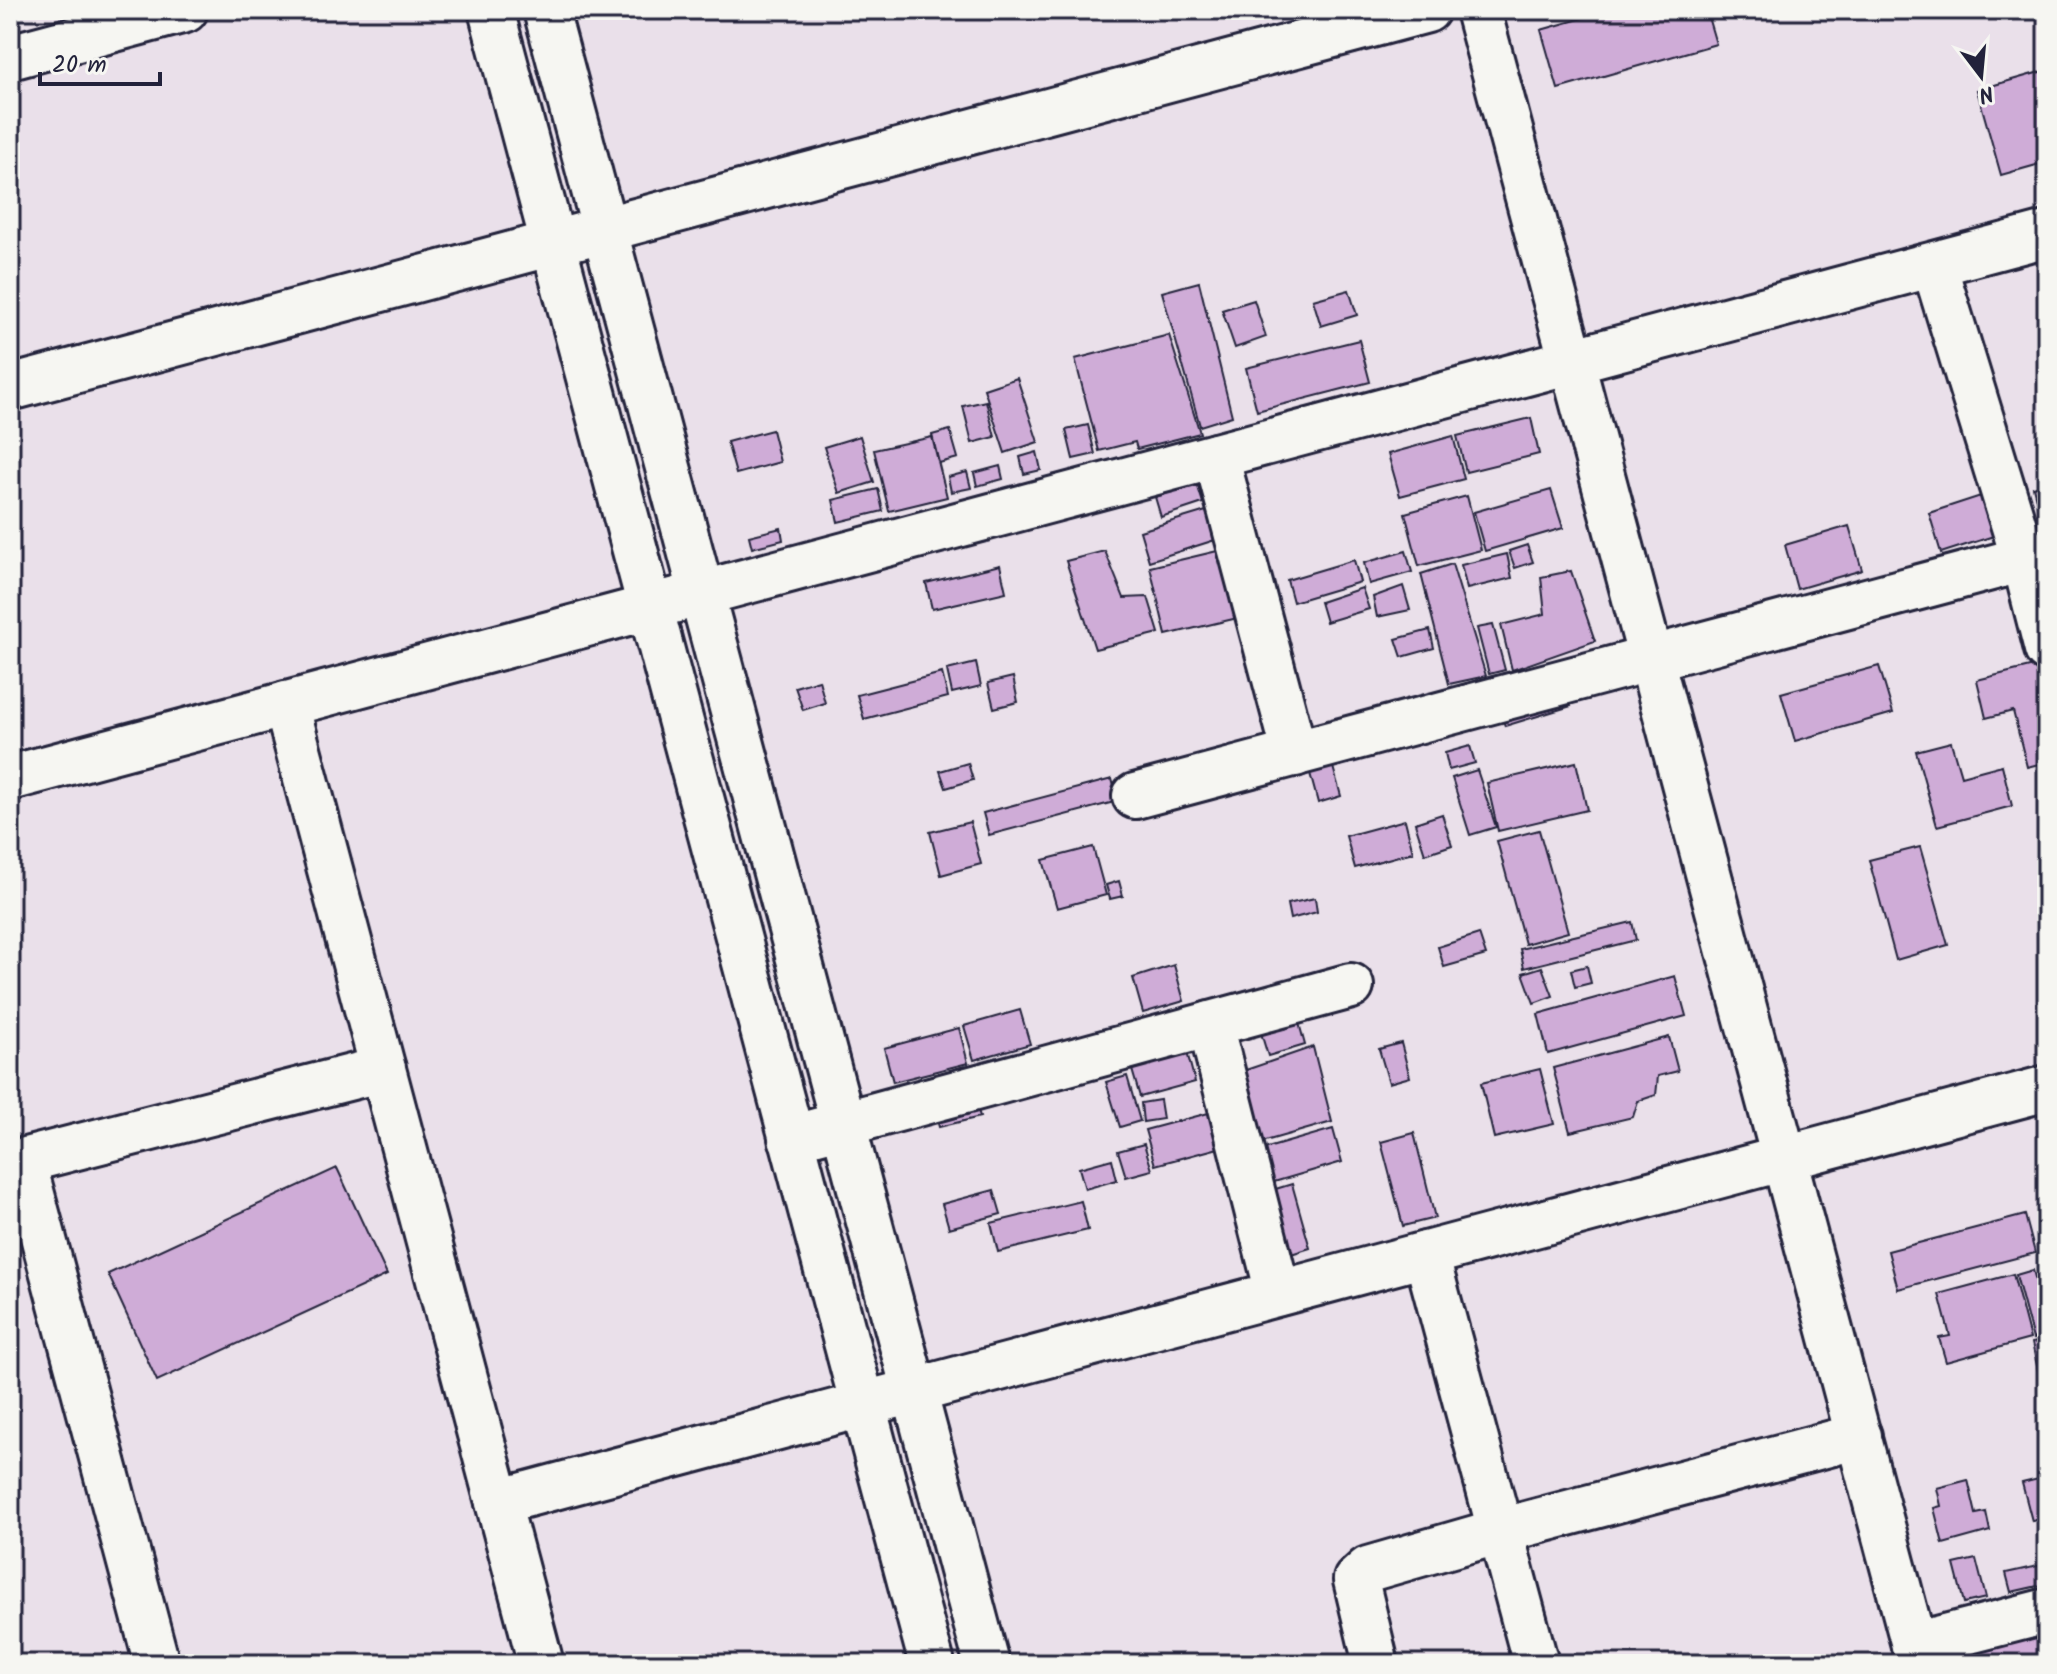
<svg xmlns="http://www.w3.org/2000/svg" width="2057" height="1674" viewBox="0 0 2057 1674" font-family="Kalam,sans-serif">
  <rect width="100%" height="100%" fill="#eae0ea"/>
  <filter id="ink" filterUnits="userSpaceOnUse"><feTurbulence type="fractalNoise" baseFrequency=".0125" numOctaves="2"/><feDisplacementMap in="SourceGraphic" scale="16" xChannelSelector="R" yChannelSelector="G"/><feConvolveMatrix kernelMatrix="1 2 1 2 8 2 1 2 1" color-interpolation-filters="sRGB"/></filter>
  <g filter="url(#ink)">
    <g fill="#cfacd7" stroke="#22223b" stroke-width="2">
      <path d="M1611,10H1706L1716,44L1558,89L1541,30Z"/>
      <path d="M2047,70V162L2001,175L1977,90Z"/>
      <path d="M1199,282L1232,416L1200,426L1162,292Z"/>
      <path d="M1349,290L1357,315L1321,326L1313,300Z"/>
      <path d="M1254,300L1266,337L1235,348L1222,310Z"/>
      <path d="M1169,335L1200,433L1137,449L1135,442L1099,451L1075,359Z"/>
      <path d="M1359,340L1370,382L1257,411L1246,368Z"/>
      <path d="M1017,378L1038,442L1005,453L984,389Z"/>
      <path d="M986,401L995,437L972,443L963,406Z"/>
      <path d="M1531,418L1539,454L1466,472L1457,436Z"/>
      <path d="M1088,425L1095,454L1073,459L1066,430Z"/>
      <path d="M772,430L780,462L736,474L727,442Z"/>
      <path d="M950,430L958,458L939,463L932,435Z"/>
      <path d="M860,436L874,482L839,493L824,447Z"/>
      <path d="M1453,436L1464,479L1400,496L1388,454Z"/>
      <path d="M932,437L947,497L889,511L874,450Z"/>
      <path d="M1037,452L1041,470L1024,474L1020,457Z"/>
      <path d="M1000,466L1003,479L977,486L974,473Z"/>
      <path d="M967,472L971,488L951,492L948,477Z"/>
      <path d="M2047,483V526L2043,527L2033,487Z"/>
      <path d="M1197,484L1203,503L1161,517L1155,497Z"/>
      <path d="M878,489L883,511L838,522L833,500Z"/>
      <path d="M1551,490L1563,528L1485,551L1474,512Z"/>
      <path d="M1993,492L2006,532L1941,553L1929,513Z"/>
      <path d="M1467,496L1481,550L1419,566L1405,513Z"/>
      <path d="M1206,511L1215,540L1149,561L1140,531Z"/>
      <path d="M1849,526L1862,570L1797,589L1785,545Z"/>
      <path d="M781,528L783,540L752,548L749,536Z"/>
      <path d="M1527,545L1533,562L1515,568L1509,551Z"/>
      <path d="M1230,548L1246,616L1166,635L1150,567Z"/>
      <path d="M1105,551L1124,598L1148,597L1159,633L1095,649L1066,561Z"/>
      <path d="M1406,551L1412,572L1369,584L1364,563Z"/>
      <path d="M1507,554L1512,578L1467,589L1461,565Z"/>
      <path d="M1354,560L1360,582L1293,602L1287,580Z"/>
      <path d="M1452,564L1486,676L1449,684L1421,574Z"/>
      <path d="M1000,565L1006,592L932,609L926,583Z"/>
      <path d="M1571,571L1595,641L1512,670L1501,625L1545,614L1541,577Z"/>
      <path d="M1403,586L1410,610L1377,617L1373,597Z"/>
      <path d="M1362,588L1369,609L1326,622L1320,602Z"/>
      <path d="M1493,625L1505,670L1489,674L1477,628Z"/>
      <path d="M1430,630L1434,648L1402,657L1396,639Z"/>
      <path d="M976,663L981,686L952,693L947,670Z"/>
      <path d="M2042,664L2047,687V762L2027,767L2013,711L1986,718L1977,680Z"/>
      <path d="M1879,666L1893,713L1795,741L1781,693Z"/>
      <path d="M942,673L948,697L864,719L857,695Z"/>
      <path d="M1013,677L1018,702L994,708L988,683Z"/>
      <path d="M819,680L825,703L803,710L795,687Z"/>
      <path d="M1565,689L1571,706L1505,726L1499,708Z"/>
      <path d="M1951,742L1961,776L2002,765L2012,806L1937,826L1916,751Z"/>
      <path d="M1470,746L1475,763L1449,770L1445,753Z"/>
      <path d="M1330,756L1341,796L1318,803L1307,762Z"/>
      <path d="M1576,762L1587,810L1498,831L1487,783Z"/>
      <path d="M968,763L973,780L946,788L940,771Z"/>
      <path d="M1477,770L1496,827L1470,835L1452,778Z"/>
      <path d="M1112,779L1118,801L989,835L983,813Z"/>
      <path d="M1442,814L1452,845L1425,854L1415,823Z"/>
      <path d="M1405,820L1413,852L1355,868L1346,836Z"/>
      <path d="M970,822L981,864L941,875L930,832Z"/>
      <path d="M1539,830L1568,932L1525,944L1497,841Z"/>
      <path d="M1093,847L1106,895L1057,908L1043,860Z"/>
      <path d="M1920,847L1948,945L1896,960L1869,860Z"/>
      <path d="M1119,881L1123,896L1110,899L1106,885Z"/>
      <path d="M1315,898L1317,912L1290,919L1287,904Z"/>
      <path d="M1632,922L1636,940L1524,968L1520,949Z"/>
      <path d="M1479,934L1486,955L1444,967L1438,947Z"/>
      <path d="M1174,965L1184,1001L1143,1013L1133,978Z"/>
      <path d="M1587,966L1591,983L1575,987L1571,970Z"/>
      <path d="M1542,967L1553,996L1534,1003L1523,973Z"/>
      <path d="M1675,976L1686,1016L1548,1054L1538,1014Z"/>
      <path d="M1020,1010L1030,1044L974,1060L964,1026Z"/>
      <path d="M1296,1012L1305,1045L1268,1056L1258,1023Z"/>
      <path d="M959,1028L968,1063L893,1082L884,1048Z"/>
      <path d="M1669,1037L1678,1071L1658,1076L1656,1095L1638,1101L1633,1117L1570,1132L1553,1068Z"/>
      <path d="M1184,1041L1195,1082L1140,1097L1128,1056Z"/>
      <path d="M1401,1043L1410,1077L1389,1083L1379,1049Z"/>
      <path d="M1313,1047L1332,1122L1262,1142L1243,1071Z"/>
      <path d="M1540,1069L1554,1124L1494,1138L1481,1083Z"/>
      <path d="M1127,1076L1140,1121L1120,1127L1106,1082Z"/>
      <path d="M974,1095L980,1117L939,1127L933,1106Z"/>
      <path d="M1160,1100L1163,1119L1143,1122L1141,1103Z"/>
      <path d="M1216,1111L1226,1146L1155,1165L1145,1130Z"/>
      <path d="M1333,1129L1342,1162L1274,1182L1264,1149Z"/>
      <path d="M1414,1133L1435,1218L1403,1226L1381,1142Z"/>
      <path d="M1144,1144L1152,1170L1126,1177L1118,1151Z"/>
      <path d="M1112,1159L1117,1180L1085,1189L1079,1168Z"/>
      <path d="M337,1168L387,1275L157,1381L108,1274Z"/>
      <path d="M1292,1184L1310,1248L1288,1255L1269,1191Z"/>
      <path d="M994,1190L1001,1214L949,1228L942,1204Z"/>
      <path d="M1081,1201L1088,1230L998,1252L991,1223Z"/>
      <path d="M2025,1215L2035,1253L1898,1289L1888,1251Z"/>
      <path d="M2033,1270L2047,1323V1336L2033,1339L2016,1275Z"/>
      <path d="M2013,1274L2030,1339L1946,1362L1939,1338L1950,1336L1939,1294Z"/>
      <path d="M2047,1340V1397L2044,1398L2032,1343Z"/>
      <path d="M2047,1477V1518L2032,1521L2022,1483Z"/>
      <path d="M1968,1480L1976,1514L1986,1512L1990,1531L1943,1544L1934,1508L1941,1506L1937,1488Z"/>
      <path d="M1976,1559L1986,1598L1964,1603L1954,1564Z"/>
      <path d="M2047,1564V1584L2011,1592L2006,1573Z"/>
      <path d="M2024,1620L2029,1641L2044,1637L2047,1649V1664H1978L1970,1634Z"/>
    </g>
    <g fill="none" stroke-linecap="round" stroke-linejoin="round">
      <g stroke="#22223b" stroke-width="50">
        <g id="minor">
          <path d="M1478,10L1919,1664"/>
          <path d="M10,57L185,10"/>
          <path d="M1934,265L2024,559L2047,649"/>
          <path d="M10,388L1427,10"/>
          <path d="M1216,456L1295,754"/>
          <path d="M286,704L541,1664"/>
          <path d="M10,778L2047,234"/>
          <path d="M1135,796L2047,553"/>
          <path d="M1210,1024L1278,1293"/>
          <path d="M791,1138L1351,986"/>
          <path d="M23,1161L157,1664"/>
          <path d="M10,1164L383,1069"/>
          <path d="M1426,1254L1536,1664"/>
          <path d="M498,1502L2047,1088"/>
          <path d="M1914,1645L2047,1611"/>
          <path d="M1376,1664L1356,1580L1368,1569L1500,1531L1859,1436"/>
        </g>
      </g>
      <g stroke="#22223b" stroke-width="50">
        <g id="tertiary">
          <path d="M491,10L932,1664"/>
          <path d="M546,10L987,1664"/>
        </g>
      </g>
      <use href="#minor" stroke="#f6f6f2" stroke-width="44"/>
      <use href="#tertiary" stroke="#f6f6f2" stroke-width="44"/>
    </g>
  </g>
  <rect width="2057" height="1674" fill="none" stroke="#f6f6f2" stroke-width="40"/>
  <rect x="20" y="20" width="2017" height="1634" fill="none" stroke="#22223b" stroke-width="3" filter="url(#ink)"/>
  <g transform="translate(1981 76) rotate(164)" stroke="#f6f6f2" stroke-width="6" paint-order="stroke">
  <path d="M0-6L14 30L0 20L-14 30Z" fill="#22223b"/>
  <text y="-12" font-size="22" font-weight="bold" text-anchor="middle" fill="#22223b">N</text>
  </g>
  <path d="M40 72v12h120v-12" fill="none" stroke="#22223b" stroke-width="4"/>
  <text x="52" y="72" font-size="24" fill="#22223b" stroke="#f6f6f2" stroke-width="6" paint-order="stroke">20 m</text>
</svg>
